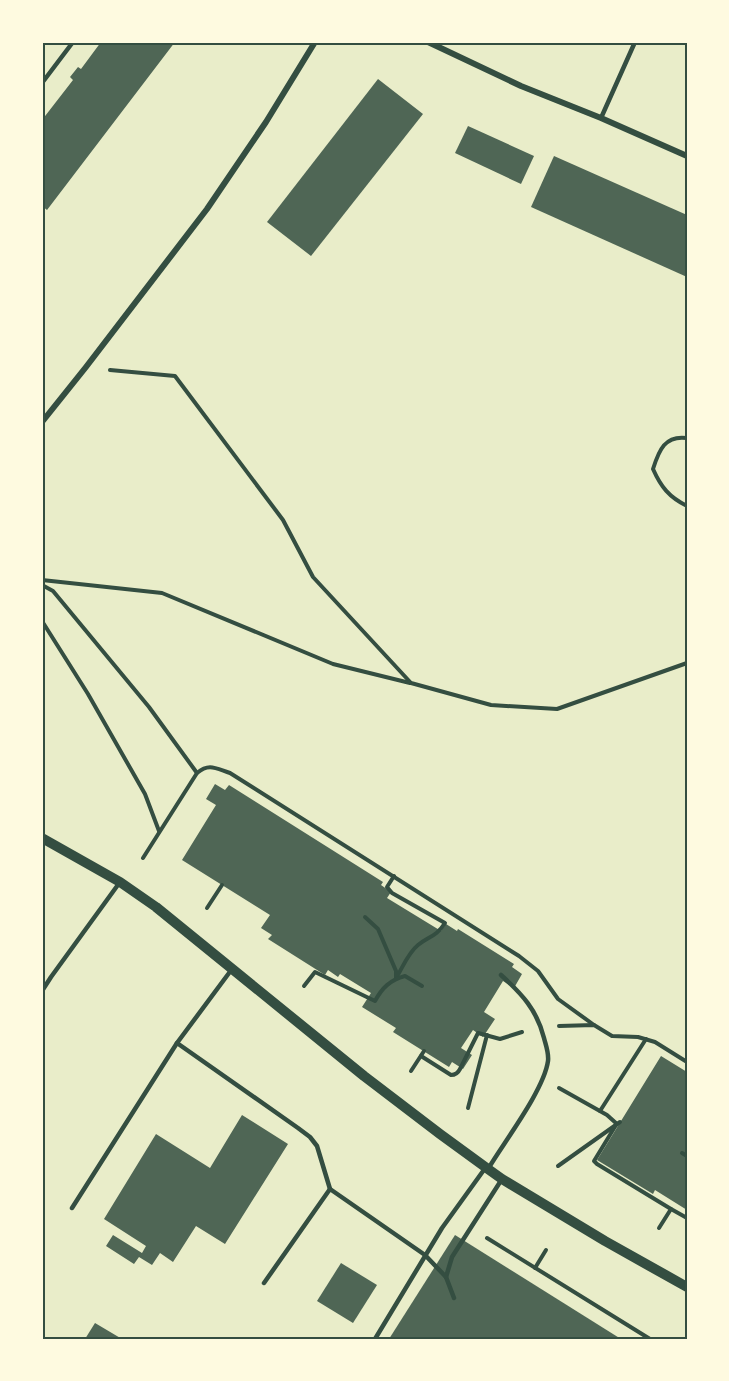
<svg xmlns="http://www.w3.org/2000/svg" width="729" height="1381" viewBox="0 0 729 1381" font-family="'DejaVu Sans',sans-serif">
  <rect width="100%" height="100%" fill="#e9edc9"/>
  <g fill="#4f6655">
    <path d="M101,42H175L47,210L42,206V120L73,80L70,77L78,67L81,69Z"/>
    <path d="M378,79L423,114L311,256L267,222Z"/>
    <path d="M468,126L534,156L521,184L455,153Z"/>
    <path d="M554,156L687,215V277L531,207Z"/>
    <path d="M215,784L225,790L229,785L383,882L381,885L391,892L387,898L441,931L446,924L457,931L458,929L514,964L512,967L522,974L514,988L503,981L484,1012L495,1019L483,1037L473,1030L461,1048L472,1055L463,1069L452,1062L449,1067L393,1032L396,1028L362,1007L371,993L340,974L338,977L328,970L325,975L268,939L272,935L261,928L270,915L182,860L216,805L206,799Z"/>
    <path d="M661,1056L687,1072V1210L655,1190L653,1194L597,1160Z"/>
    <path d="M242,1115L288,1144L225,1244L196,1226L173,1262L160,1253L152,1265L139,1257L134,1264L106,1246L113,1235L142,1253L146,1246L104,1219L156,1134L210,1168Z"/>
    <path d="M455,1235L621,1339H389Z"/>
    <path d="M341,1263L377,1285L353,1323L317,1301Z"/>
    <path d="M95,1323L122,1339H85Z"/>
  </g>
  <g fill="none" stroke-linecap="round" stroke-linejoin="round">
    <g stroke="#344e41" stroke-width="4">
      <path d="M110,370L175,376L283,520L313,577L411,683L491,705L557,709L687,663"/>
      <path d="M687,438C665,435 659,450 653,469C661,487 669,497 687,506"/>
      <path d="M42,580L162,593L333,664L410,683"/>
      <path d="M42,585L53,591L149,707L197,773"/>
      <path d="M42,621L88,694L145,794L159,831"/>
      <path d="M143,858L197,773C209,763 215,768 230,773L519,956L538,971L558,999L594,1025"/>
      <path d="M394,876L387,887L392,893L445,923C436,937 429,936 418,945C408,953 403,967 396,978"/>
      <path d="M207,908L222,885"/>
      <path d="M365,917L378,929L396,971V977"/>
      <path d="M304,986L315,972L375,1001C382,988 390,980 405,976L422,986"/>
      <path d="M559,1026L594,1025L612,1036L638,1037L655,1042L687,1062"/>
      <path d="M421,1056L451,1075C456,1075 458,1073 460,1069L478,1033L500,1039L522,1032"/>
      <path d="M411,1071L424,1051"/>
      <path d="M559,1088L607,1115L617,1124"/>
      <path d="M468,1108L487,1035"/>
      <path d="M600,1111L646,1039"/>
      <path d="M616,1125L594,1161L597,1164L671,1209L659,1228"/>
      <path d="M682,1153L687,1156"/>
      <path d="M558,1166L620,1122"/>
      <path d="M671,1209L687,1218"/>
      <path d="M487,1238L650,1339"/>
      <path d="M535,1268L546,1250"/>
    </g>
    <g stroke="#344e41" stroke-width="4.5">
      <path d="M42,83L73,42"/>
      <path d="M601,118L635,42"/>
      <path d="M42,991L51,977L120,882"/>
      <path d="M177,1043L298,1128L310,1137L317,1146L330,1189"/>
      <path d="M488,1169C504,1142 544,1090 548,1061C549,1053 546,1046 544,1038C537,1010 522,994 501,975"/>
      <path d="M72,1208L177,1043L232,969"/>
      <path d="M446,1277L452,1257L502,1179"/>
      <path d="M264,1283L330,1189L425,1255L446,1277L454,1298"/>
      <path d="M375,1339L442,1228L486,1167"/>
    </g>
    <g stroke="#344e41" stroke-width="6">
      <path d="M428,42L521,86L601,118L687,156"/>
      <path d="M42,422L86,367L207,209L266,122L315,42"/>
    </g>
    <path stroke="#344e41" stroke-width="10" d="M42,838L120,882L156,907L364,1076L440,1134L488,1169L502,1179L605,1241L687,1287"/>
  </g>
  <rect width="729" height="1381" fill="none" stroke="#fefae0" stroke-width="87"/>
  <rect x="44" y="44" width="642" height="1294" fill="none" stroke="#344e41" stroke-width="2"/>
</svg>
